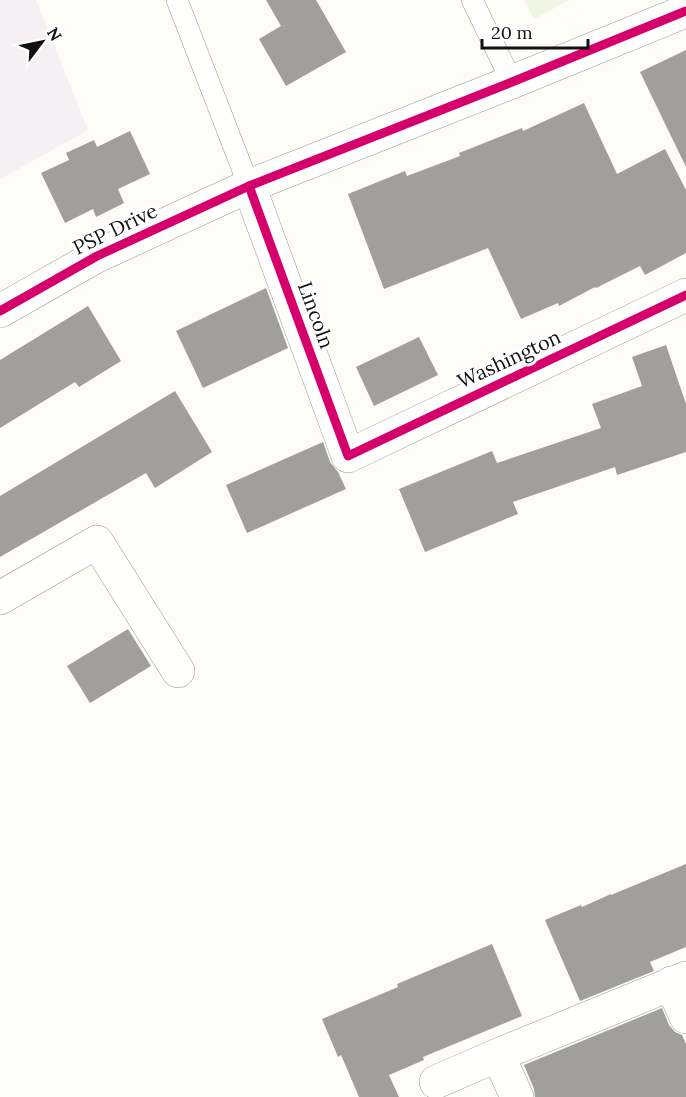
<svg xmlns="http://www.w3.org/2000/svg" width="686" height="1097" viewBox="0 0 686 1097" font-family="Lora,serif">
  <rect width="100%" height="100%" fill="#fdfcf7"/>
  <path fill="#f5f0f3" d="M0,0H36L88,130L0,179Z"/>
  <path fill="#f0f6e1" d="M524,0H570L534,19Z"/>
  <g fill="#a19f9c">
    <path d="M266,0H316L346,52L286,86L259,39L281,26Z"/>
    <path d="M686,50V167L640,72Z"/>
    <path d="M584,103L617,174L665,149L686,190V253L645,275L640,266L596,288L595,287L559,306L558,303L521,319L488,248L384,289L348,194L405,171L407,176L460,156L459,153L522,128L523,131Z"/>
    <path d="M130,131L150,174L118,189L124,203L96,217L93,209L65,223L41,173L69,160L66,153L94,140L97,147Z"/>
    <path d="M266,288L288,348L203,388L176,331Z"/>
    <path d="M88,306L121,361L79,387L75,382L0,428V360Z"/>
    <path d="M419,337L438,375L374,406L356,367Z"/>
    <path d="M666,345L686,404V452L617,475L615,467L513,502L518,514L425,552L399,489L492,451L497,463L601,428L592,404L642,386L632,357Z"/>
    <path d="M175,391L212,452L155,488L146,473L0,557V496Z"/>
    <path d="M323,442L330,462L338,472L346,489L247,533L226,485Z"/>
    <path d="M128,629L151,666L90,703L67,666Z"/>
    <path d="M686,864V947L650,962L654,971L580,1001L545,920L581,905L582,907L611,894V895Z"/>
    <path d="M492,944L522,1016L423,1057L424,1060L389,1075L399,1097H359L341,1055L338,1057L322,1019L398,987L397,984Z"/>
    <path d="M662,1008L669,1025L675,1032L682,1035L686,1044V1097H535L534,1089L524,1065Z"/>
  </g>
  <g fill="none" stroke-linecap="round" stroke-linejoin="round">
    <g stroke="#979795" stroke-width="22">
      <g id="service">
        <path d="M177,0L249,186"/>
        <path d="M472,0L512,82"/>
      </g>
    </g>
    <g stroke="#979795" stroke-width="34">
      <g id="minor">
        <path d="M249,186L348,456L686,295"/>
        <path d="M0,311L97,256L249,186L512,82L686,11"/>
        <path d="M0,598L97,542L178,671"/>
        <path d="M671,983L686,1017"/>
        <path d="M498,1055L517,1097"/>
        <path d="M436,1082L498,1055L686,978"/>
      </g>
    </g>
    <use href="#service" stroke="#fffffe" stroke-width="21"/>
    <use href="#minor" stroke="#fffffe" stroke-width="33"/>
    <g stroke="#fff" stroke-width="13">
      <g id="cycleway">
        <path d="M249,186L348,456L686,295"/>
        <path d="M0,311L97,256L249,186L512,82L686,11"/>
      </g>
    </g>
    <use href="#cycleway" stroke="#d6006c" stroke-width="9"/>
  </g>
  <g text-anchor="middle" stroke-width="6" stroke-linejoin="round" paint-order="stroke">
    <g font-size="20" fill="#111" stroke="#fff">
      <text transform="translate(115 229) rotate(-26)" y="7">PSP Drive</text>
      <text transform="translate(316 315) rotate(70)" y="7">Lincoln</text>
      <text transform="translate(509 359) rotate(-25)" y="7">Washington</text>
    </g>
  </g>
  <g transform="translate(42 42) rotate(58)" stroke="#ffffff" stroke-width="4.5" paint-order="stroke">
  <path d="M0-4.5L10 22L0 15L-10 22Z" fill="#111111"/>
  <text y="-9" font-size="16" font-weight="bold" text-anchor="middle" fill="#111111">N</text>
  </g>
  <path d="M482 39v9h106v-9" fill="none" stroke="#111111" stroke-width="3"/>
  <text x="491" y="39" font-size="18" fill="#111111" stroke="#ffffff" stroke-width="4.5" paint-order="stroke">20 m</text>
</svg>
